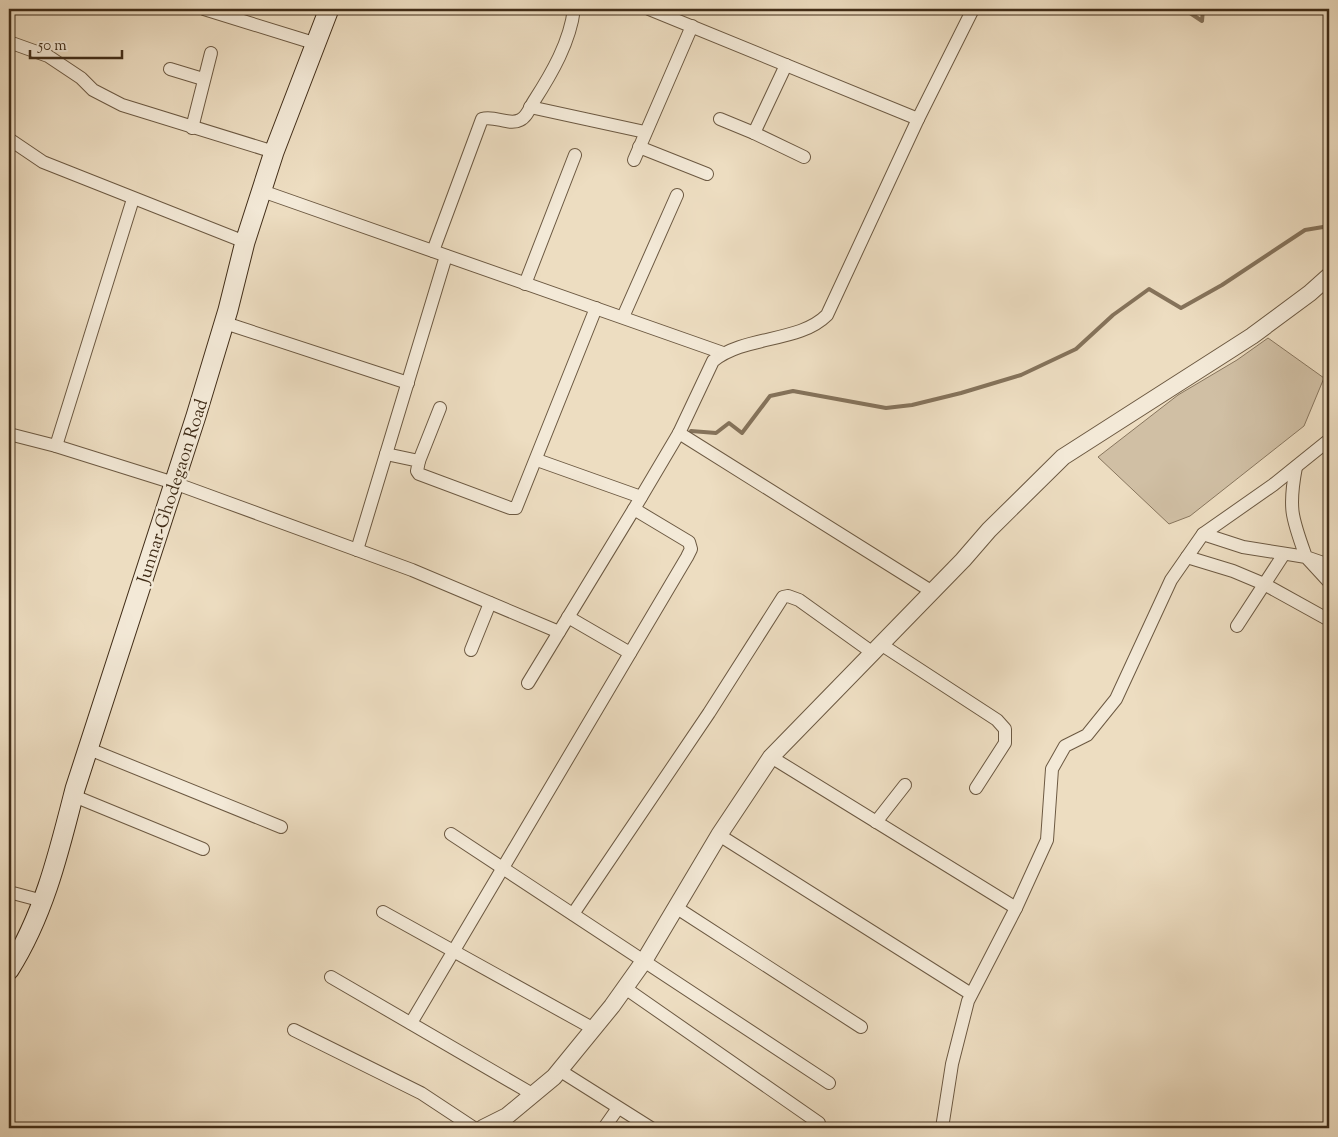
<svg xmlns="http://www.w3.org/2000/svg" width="1338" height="1137" viewBox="0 0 1338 1137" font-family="'Sorts Mill Goudy',serif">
  <rect width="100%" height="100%" fill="#edddc1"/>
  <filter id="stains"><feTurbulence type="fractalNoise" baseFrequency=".004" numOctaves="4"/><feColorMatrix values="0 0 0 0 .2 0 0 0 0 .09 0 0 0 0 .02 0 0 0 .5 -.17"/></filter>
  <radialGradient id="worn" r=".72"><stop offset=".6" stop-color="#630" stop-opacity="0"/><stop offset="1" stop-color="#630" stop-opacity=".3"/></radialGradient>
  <path fill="#d0bfa4" stroke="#88765e" d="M1268,338L1324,378L1304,426L1190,516L1169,524L1098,457L1178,395L1237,360Z"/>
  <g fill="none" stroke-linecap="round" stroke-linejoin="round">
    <g stroke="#85735b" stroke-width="4">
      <path d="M1184,9L1202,21L1203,9"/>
      <path d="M691,431L716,433L729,423L742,433L770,396L793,391L886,408L912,405L961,393L1021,375L1076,349L1113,315L1149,289L1181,308L1222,285L1305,230L1329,226"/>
    </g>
    <g stroke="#6c5942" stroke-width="14">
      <g id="minor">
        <path d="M204,9L317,44"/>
        <path d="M649,9L918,119"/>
        <path d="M9,42L48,56L81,78L93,90L122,105L274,152"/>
        <path d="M170,69L203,79"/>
        <path d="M530,107L645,132"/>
        <path d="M720,119L754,133L786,65"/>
        <path d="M192,128L211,53"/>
        <path d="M754,133L804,157"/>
        <path d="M9,139L43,162L245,242"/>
        <path d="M639,147L707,174"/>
        <path d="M634,160L692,26"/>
        <path d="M262,191L723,353"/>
        <path d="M433,251L482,119C495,115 509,126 520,120C527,117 530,107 534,101C552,73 570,42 574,9"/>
        <path d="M525,284L575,155"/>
        <path d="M623,317L677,195"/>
        <path d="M225,323L408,383"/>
        <path d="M679,433L931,591"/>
        <path d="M9,434L56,446L174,483L412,570L559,632"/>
        <path d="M56,446L133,199"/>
        <path d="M386,454L419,461L417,471L419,474L510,508H516L596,308"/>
        <path d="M537,460L641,497"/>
        <path d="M419,461L440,408"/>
        <path d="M1296,467C1288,509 1292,518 1306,557L1329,565"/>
        <path d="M1203,534L1243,547L1306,557L1329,582"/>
        <path d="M357,550L446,256"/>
        <path d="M1187,557L1233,571L1264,584L1329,620"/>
        <path d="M568,617L630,653"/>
        <path d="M1237,626L1284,554"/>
        <path d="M882,645L997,720L1005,729V743L976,788"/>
        <path d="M471,650L490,603"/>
        <path d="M528,683L634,509"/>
        <path d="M89,749L281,827"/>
        <path d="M771,757L1016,908"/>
        <path d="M74,796L203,849"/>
        <path d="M876,822L905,785"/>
        <path d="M451,834L829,1083"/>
        <path d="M719,835L971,994"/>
        <path d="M9,892L43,901"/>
        <path d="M677,908L861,1027"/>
        <path d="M383,912L594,1029"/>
        <path d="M573,914L709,713L783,597L788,596L799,600L873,653"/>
        <path d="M331,977L534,1095"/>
        <path d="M625,988L819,1123"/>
        <path d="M411,1023L687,557L691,549L689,542L634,509L679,433L713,361C745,335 799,343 827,315L918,119L973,9"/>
        <path d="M294,1030L421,1093L474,1128"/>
        <path d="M559,1070L651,1128"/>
        <path d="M604,1128L618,1108"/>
        <path d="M942,1128L952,1064L968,1001L1016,908L1047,840L1052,769L1065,746L1087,735L1116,699L1171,580L1203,534L1273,485L1329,440"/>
      </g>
    </g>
    <g stroke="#6c5942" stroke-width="18">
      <path id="tertiary" d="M483,1128L507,1116L554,1077L612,1006L644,961L719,835L771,757L963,560L989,530L1063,457L1252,336L1310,293L1329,276"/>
    </g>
    <g stroke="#412d18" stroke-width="21">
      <path id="secondary" d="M9,970C44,915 59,852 75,789L196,416L228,310L245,242L274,152L329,9"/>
    </g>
    <use href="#minor" stroke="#f3e9d7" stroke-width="12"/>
    <use href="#tertiary" stroke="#f3e9d7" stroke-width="16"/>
    <use href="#secondary" stroke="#f3e9d7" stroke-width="19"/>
  </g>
  <g text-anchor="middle" stroke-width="5" stroke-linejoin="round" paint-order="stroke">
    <g font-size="18" fill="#412d18" stroke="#f3e9d7">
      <text transform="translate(172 491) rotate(-72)" y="6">Junnar-Ghodegaon Road</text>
    </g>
  </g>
  <rect width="1338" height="1137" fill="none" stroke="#edddc1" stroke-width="30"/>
  <rect x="10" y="10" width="1318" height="1117" fill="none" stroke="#412d18" stroke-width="2.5"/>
  <rect x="15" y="15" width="1308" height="1107" fill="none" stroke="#412d18"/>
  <path d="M30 50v8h92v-8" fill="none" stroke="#412d18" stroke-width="2.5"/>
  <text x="38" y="50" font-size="15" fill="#412d18" stroke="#f3e9d7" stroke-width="4" paint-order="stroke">50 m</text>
  <rect width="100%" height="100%" filter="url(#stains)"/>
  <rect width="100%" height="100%" fill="url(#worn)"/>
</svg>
